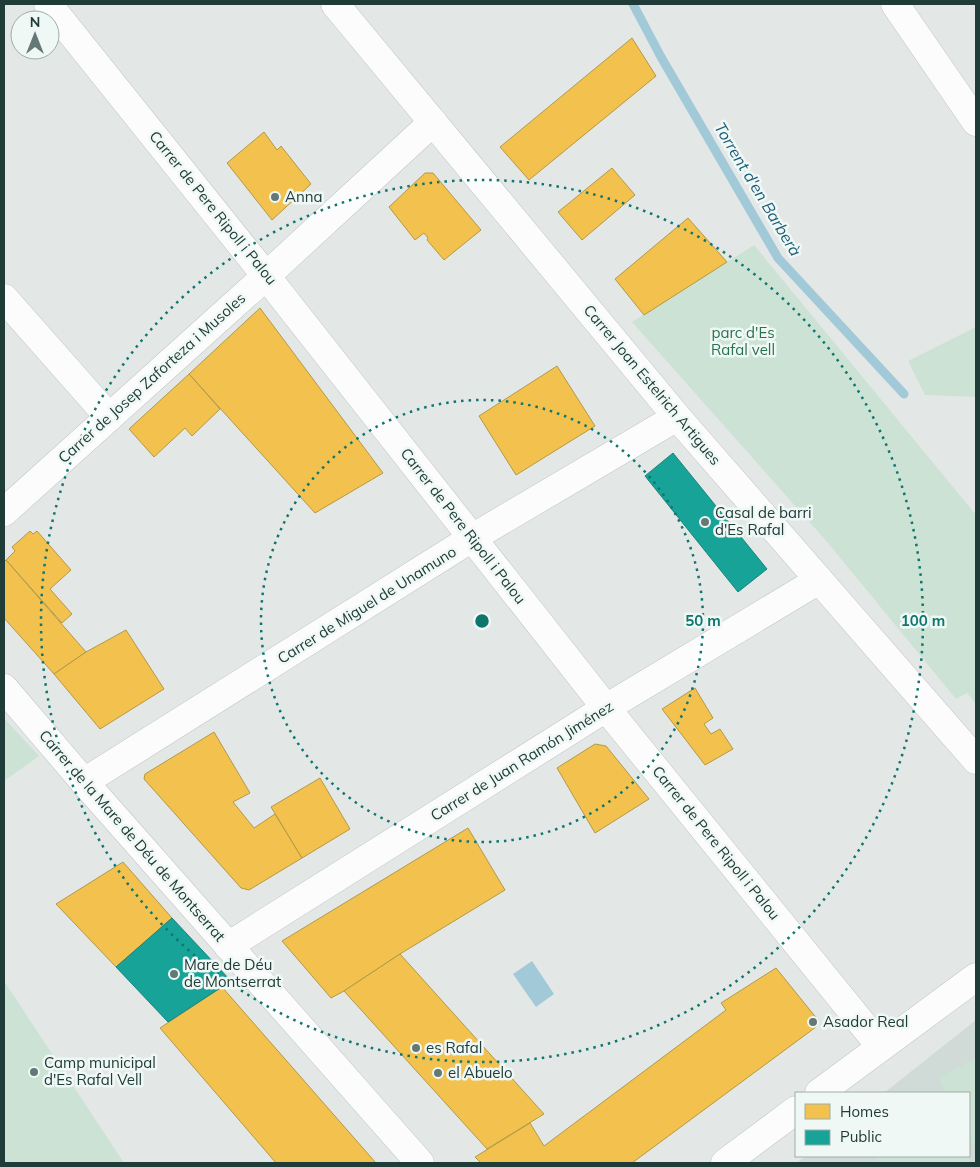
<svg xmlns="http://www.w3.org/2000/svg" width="980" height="1167" viewBox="0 0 980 1167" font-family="Mulish,sans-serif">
  <rect width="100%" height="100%" fill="#e3e8e7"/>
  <path fill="#d0dad7" d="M976,1020V1163H796L806,1156H969V1093H884Z"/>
  <g fill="#cbe2d5">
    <path d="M754,245L976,515V704L967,693L956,699L828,543L632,322Z"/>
    <path d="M976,327V397L925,395L908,361Z"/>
    <path d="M4,718L39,756L4,781Z"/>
    <path d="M4,981L124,1163H4Z"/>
    <path d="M976,1058V1151L969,1136V1093H946L938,1078Z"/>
    <path d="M875,1156H967L971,1163H879Z"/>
  </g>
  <path fill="#a2c9d8" d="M532,961L554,994L536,1007L513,974Z"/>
  <g fill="#f2c14e" stroke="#b39947">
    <path d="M632,38L656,76L529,180L500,147Z"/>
    <path d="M264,132L277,150L281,146L311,184L272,220L227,163Z"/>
    <path d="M612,168L635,195L582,240L558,212Z"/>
    <path d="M425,173H433L481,230L444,260L427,240L428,238L424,233L415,240L389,207Z"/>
    <path d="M688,218L727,262L644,315L615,279Z"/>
    <path d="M260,308L383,473L315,513L189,374Z"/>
    <path d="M557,366L595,426L516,475L479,416Z"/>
    <path d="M189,374L220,409L192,436L185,428L154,457L129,429Z"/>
    <path d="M30,531L33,534L37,531L71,570L50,589L72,614L62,623L6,560L15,551L12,547Z"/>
    <path d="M6,560L86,652L54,674L4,618V562Z"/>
    <path d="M126,630L164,689L100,729L54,674L86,652Z"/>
    <path d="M695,688L713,718L704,724L711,734L720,729L733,749L705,765L662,709Z"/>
    <path d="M214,732L250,793L233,802L254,828L275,814L302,858L249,890L241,888L144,779L145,774Z"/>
    <path d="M595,744L606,746L649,799L595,833L557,768Z"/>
    <path d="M320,778L350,829L302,858L271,807Z"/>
    <path d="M468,828L505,890L400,954L344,991L331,998L282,941Z"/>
    <path d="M123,862L172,918L116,967L56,904Z"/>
    <path d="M400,954L544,1114L487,1149L344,991Z"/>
    <path d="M776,968L818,1020L816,1027L632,1163H481L475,1157L530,1123L544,1146L726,1010L721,1003Z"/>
    <path d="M222,987L376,1163H276L160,1028Z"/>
  </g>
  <g fill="#17a398" stroke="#1a847b">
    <path d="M673,453L767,569L738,592L645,476Z"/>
    <path d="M172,918L231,981L168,1022L116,967Z"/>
  </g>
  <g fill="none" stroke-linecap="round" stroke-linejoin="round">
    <path stroke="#a2c9d8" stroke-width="9" d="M633,4L661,57L778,258L904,394"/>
    <g stroke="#c0c5c4" stroke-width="29">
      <g id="minor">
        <path d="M48,4L266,276L606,708L881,1047"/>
        <path d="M335,4L677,417L976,760"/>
        <path d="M895,4L976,122"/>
        <path d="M4,298L109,417"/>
        <path d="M4,512L266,276L433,122"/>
        <path d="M4,688L84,782L420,1163"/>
        <path d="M84,782L472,538L677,417"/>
        <path d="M228,946L606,708L819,580"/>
        <path d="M819,1093L976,977"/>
        <path d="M725,1163L796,1110"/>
      </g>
    </g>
    <use href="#minor" stroke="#fbfcfb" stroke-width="28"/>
  </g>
  <g fill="none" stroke="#0f766e" stroke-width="2.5" stroke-dasharray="2.5 5">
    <circle cx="482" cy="621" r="221"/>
    <circle cx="482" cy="621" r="441"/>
  </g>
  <g fill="#647875" stroke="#f0f8f5" stroke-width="2">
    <circle cx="275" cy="197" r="5"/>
    <circle cx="705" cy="522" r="5"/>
    <circle cx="174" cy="974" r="5"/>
    <circle cx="813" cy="1022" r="5"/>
    <circle cx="416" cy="1048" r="5"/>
    <circle cx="34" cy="1072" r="5"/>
    <circle cx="438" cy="1073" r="5"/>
  </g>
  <g text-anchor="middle" stroke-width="5" stroke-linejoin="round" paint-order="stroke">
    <g font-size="15" fill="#203c38" stroke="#f0f8f5" text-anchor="start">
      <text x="285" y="202">Anna</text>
      <text x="715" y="518">Casal de barri<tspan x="715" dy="17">d'Es Rafal</tspan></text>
      <text x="184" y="970">Mare de Déu<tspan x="184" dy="17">de Montserrat</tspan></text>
      <text x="823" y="1027">Asador Real</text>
      <text x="426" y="1053">es Rafal</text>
      <text x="44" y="1068">Camp municipal<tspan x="44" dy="17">d'Es Rafal Vell</tspan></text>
      <text x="448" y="1078">el Abuelo</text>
    </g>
    <g font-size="15" fill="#203c38" stroke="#f0f8f5">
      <text transform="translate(213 208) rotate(51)" y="5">Carrer de Pere Ripoll i Palou</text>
      <text transform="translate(152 378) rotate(-42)" y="5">Carrer de Josep Zaforteza i Musoles</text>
      <text transform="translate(652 385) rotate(50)" y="5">Carrer Joan Estelrich Artigues</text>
      <text transform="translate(463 526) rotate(52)" y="5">Carrer de Pere Ripoll i Palou</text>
      <text transform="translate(367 605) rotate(-32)" y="5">Carrer de Miguel de Unamuno</text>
      <text transform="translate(522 761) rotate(-32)" y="5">Carrer de Juan Ramón Jiménez</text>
      <text transform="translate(132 836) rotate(49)" y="5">Carrer de la Mare de Déu de Montserrat</text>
      <text transform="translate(716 843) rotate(51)" y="5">Carrer de Pere Ripoll i Palou</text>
    </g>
    <g font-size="15" fill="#2a7350" stroke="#f0f8f5">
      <text x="743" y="338">parc d'Es<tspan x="743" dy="17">Rafal vell</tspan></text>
    </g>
    <g font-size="16" font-style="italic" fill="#1a5c78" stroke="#f0f8f5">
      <text transform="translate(758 189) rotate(59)" y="6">Torrent d'en Barberà</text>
    </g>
  </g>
  <circle cx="482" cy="621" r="8" fill="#0f766e" stroke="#f0f8f5" stroke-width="2.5"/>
  <g font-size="15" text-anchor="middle" font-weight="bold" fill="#0f766e" stroke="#f0f8f5" stroke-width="5" stroke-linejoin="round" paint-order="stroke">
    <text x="703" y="626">50 m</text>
    <text x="923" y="626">100 m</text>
  </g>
  <rect width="980" height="1167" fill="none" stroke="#203c38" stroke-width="10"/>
  <rect x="795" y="1092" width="175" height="65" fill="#f0f8f5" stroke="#9dada9"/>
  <rect x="805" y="1104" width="25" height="15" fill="#f2c14e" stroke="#9dada9"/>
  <text x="840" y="1117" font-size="15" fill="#203c38">Homes</text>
  <rect x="805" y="1130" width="25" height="15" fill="#17a398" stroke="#9dada9"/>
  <text x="840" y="1142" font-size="15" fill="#203c38">Public</text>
  <g transform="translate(35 35)"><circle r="24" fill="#f0f8f5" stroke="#9dada9"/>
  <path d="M0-4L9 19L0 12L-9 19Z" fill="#647875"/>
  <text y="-8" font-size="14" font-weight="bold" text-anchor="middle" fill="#203c38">N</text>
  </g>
</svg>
